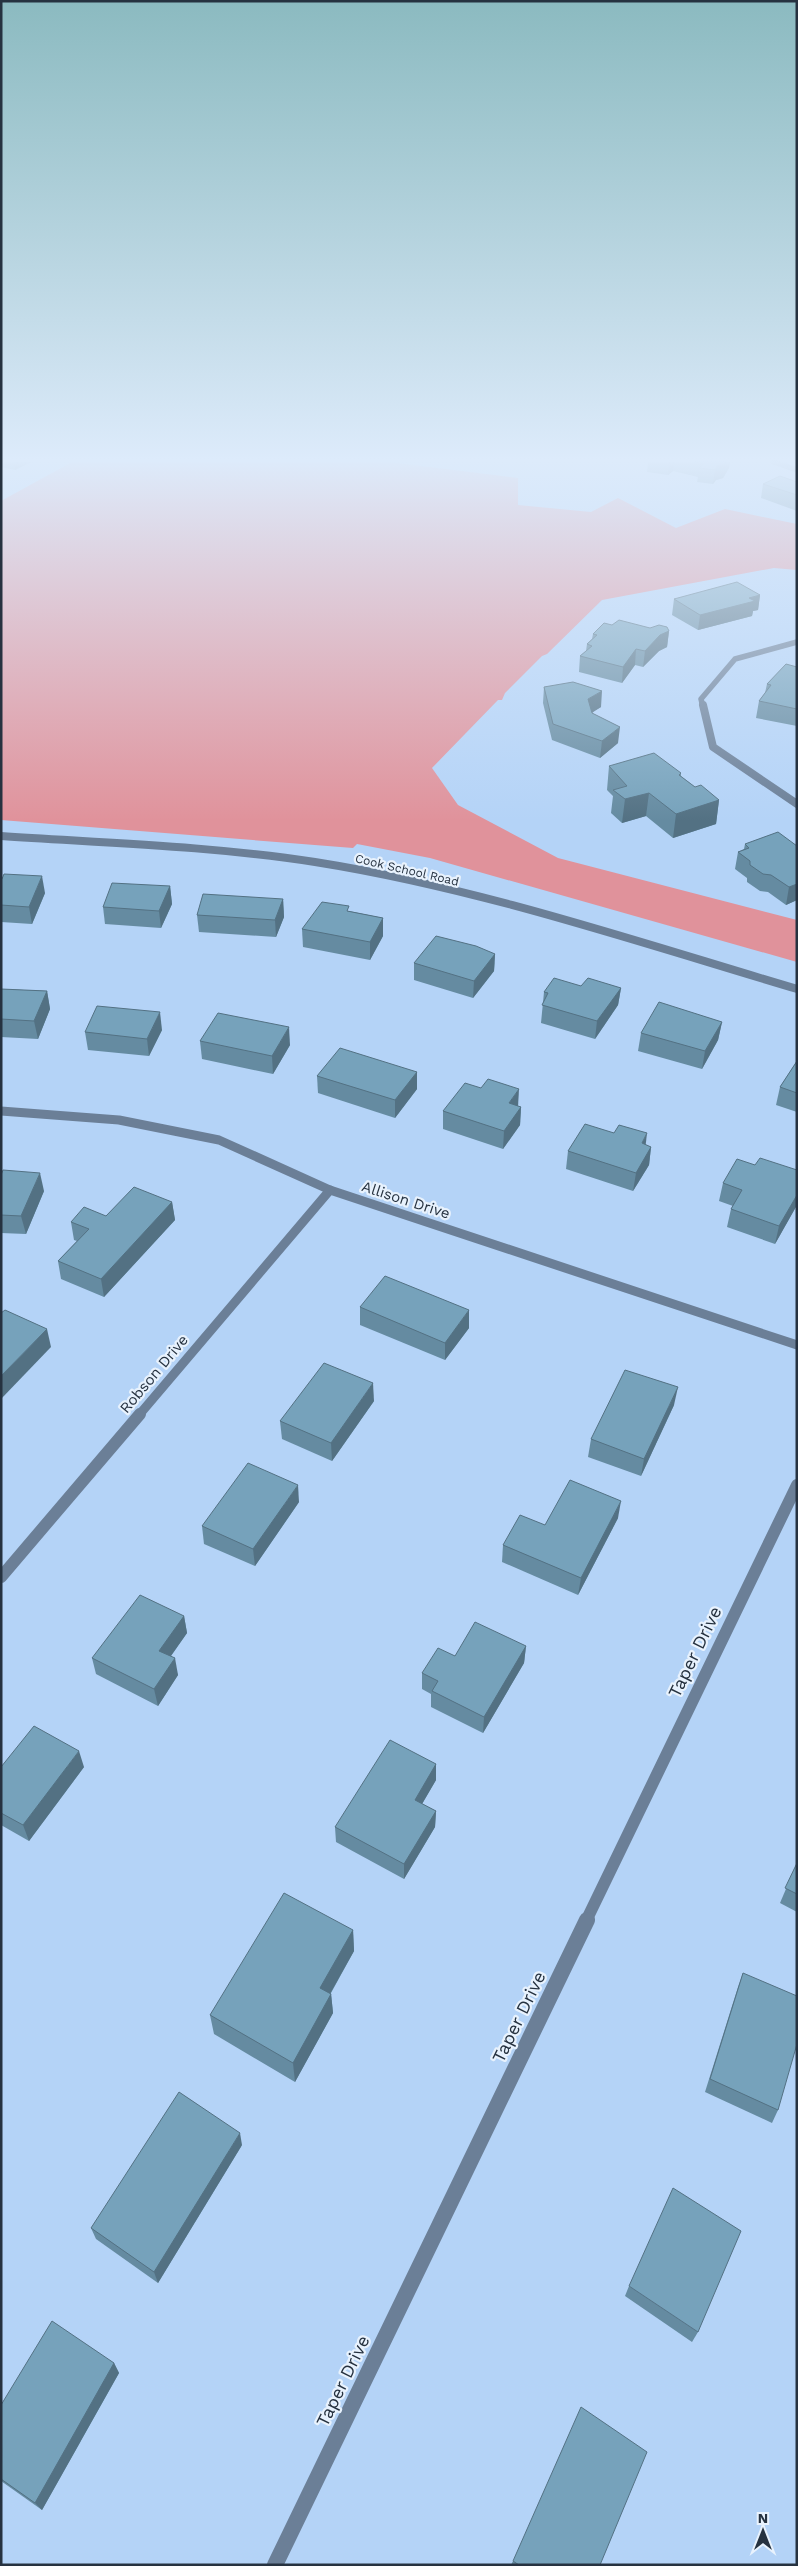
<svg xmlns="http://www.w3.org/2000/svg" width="798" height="2566" viewBox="0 0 798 2566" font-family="'Work Sans',sans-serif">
  <rect width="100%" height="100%" fill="#b4d3f7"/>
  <path fill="#e0929b" d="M72,462H389L518,478V505L591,512L618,498L676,528L725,509L797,524V570L774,568L602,600L547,654L542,656L505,693L502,700H498L432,768L458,805L558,858L797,920V962L430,858L357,844L353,848L1,820V501Z"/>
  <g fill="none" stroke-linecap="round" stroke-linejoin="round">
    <g stroke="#6b7f97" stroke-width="5.5">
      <path d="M774,462L797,470"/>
      <path d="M703,707L701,699L735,659L797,642"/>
    </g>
    <path stroke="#6b7f97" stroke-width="8" d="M703,705L713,747L797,804"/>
    <g stroke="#6b7f97" stroke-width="9">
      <path d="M1,1111L119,1120L219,1140L330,1190L797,1345"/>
      <path d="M139,1415L330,1190"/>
    </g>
    <g stroke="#6b7f97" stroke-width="12">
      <path d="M1,1577L140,1414"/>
      <path d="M586,1921L797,1485"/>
    </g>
    <path stroke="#6b7f97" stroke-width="16" d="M275,2565L587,1920"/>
    <path stroke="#6b7f97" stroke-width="8" d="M1,836C106,843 211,846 315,862C479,888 638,942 797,989"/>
  </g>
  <g fill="#658ba1">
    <path d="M1,462H31L15,470L1,467Z"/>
    <path d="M648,462H730L729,468L723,478L716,480L713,484L697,482L698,477L673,471L668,475L647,472Z"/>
    <path d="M797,482V511L761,498L763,484Z"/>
    <path d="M760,595L758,610L753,611L752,616L698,630L672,615L674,599Z"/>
    <path d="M612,625L650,628L669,631L667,647L659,651L643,667L635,665L622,683L579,672L580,656L586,651L587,644L592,639L593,634Z"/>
    <path d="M797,667V726L756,718L759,701L765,693L767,684Z"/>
    <path d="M544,687L601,707L592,712L618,743L600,758L552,740L543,703Z"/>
    <path d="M609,766L681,773V776L695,787L719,800L716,824L673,838L646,816L622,823L611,813L613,796L607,790Z"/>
    <path d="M745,844L797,846V900L786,905L768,892L760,891L747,882V878L735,869L738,852L744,849Z"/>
    <path d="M1,879L45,893L32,924L1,922Z"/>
    <path d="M170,886L172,904L161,928L105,924L103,907Z"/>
    <path d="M283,899L284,917L276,937L199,932L197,915Z"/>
    <path d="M349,911L383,918V936L370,960L303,947L302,929Z"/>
    <path d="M495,954L494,971L473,998L414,980V963Z"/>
    <path d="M581,986L621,988L618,1005L595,1039L541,1023L544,992Z"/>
    <path d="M1,989L47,991L50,1009L38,1039L1,1037Z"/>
    <path d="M722,1022L718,1040L702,1069L638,1051L641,1033Z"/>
    <path d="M162,1030L149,1056L88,1050L85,1032Z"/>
    <path d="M200,1041L290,1045L273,1074L202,1059Z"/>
    <path d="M797,1061V1112L776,1105L780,1087Z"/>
    <path d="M417,1072V1089L395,1118L318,1093L317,1076Z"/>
    <path d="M518,1106L521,1107L520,1125L503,1149L443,1129V1111Z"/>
    <path d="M646,1145L651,1147L649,1165L633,1191L566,1169L568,1151Z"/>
    <path d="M755,1165L797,1170V1205L775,1244L727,1227L731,1209L733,1206L719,1201L723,1183Z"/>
    <path d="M1,1175L44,1191L26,1234L1,1233Z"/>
    <path d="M172,1202L175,1220L104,1297L61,1279L58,1261L77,1241L74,1240L71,1222L106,1216Z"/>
    <path d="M360,1307L469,1328L445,1360L360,1325Z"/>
    <path d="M374,1401L332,1461L282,1439L280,1421Z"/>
    <path d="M674,1405L641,1476L588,1457L591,1439Z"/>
    <path d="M299,1502L255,1566L204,1544L202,1526Z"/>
    <path d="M618,1518L578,1595L502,1562L503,1545L545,1525Z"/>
    <path d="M184,1616L187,1633L171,1656L178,1675L158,1706L96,1674L92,1658Z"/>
    <path d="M526,1646L524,1663L483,1733L431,1707V1694L422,1689V1673L455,1656Z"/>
    <path d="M436,1764V1780L422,1804L436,1811L435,1827L404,1879L336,1842L335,1827Z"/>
    <path d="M1,1767H84L29,1841L1,1825Z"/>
    <path d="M797,1863V1912L780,1903Z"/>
    <path d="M353,1930L354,1951L331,1993L333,2013L295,2082L214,2034L210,2015Z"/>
    <path d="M743,1973L778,2110L772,2123L705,2092L738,1987Z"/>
    <path d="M242,2145L158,2283L96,2239L91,2228Z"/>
    <path d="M629,2286L698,2332L692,2342L625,2296Z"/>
    <path d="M114,2363L119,2373L42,2510L1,2481V2405Z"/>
    <path d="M513,2561L600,2565H511Z"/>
  </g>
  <g fill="#537183">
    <path d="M14,462H31L15,470Z"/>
    <path d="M669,462H674L673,471L668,475Z"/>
    <path d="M726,462H730L729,468L723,478L716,480L713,484L715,470L717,466Z"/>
    <path d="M760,595L758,610L753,611L752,616L698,630L700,615Z"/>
    <path d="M669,631L667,647L659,651L643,667L645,651L660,635Z"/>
    <path d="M636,649L635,665L622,683L623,667Z"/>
    <path d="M602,691L601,707L587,716L588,699Z"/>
    <path d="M620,727L618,743L600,758L602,741Z"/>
    <path d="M649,793L646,816L622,823L625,799Z"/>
    <path d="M719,800L716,824L673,838L676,814Z"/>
    <path d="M42,876L45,893L32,924L29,907Z"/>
    <path d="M797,884V900L786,905L789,887Z"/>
    <path d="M170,886L172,904L161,928L159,911Z"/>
    <path d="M283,899L284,917L276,937L275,920Z"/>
    <path d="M383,918V936L370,960V942Z"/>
    <path d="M495,954L494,971L473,998L474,981Z"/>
    <path d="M621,988L618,1005L595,1039L597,1021Z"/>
    <path d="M47,991L50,1009L38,1039L34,1021Z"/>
    <path d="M160,1012L162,1030L149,1056L147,1039Z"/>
    <path d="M722,1022L718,1040L702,1069L705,1051Z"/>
    <path d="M289,1027L290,1045L273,1074L272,1056Z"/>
    <path d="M417,1072V1089L395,1118V1100Z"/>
    <path d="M519,1089L518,1107L509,1103Z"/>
    <path d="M521,1107L520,1125L503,1149L504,1131Z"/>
    <path d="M647,1133L645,1151L642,1143Z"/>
    <path d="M651,1147L649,1165L633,1191L636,1173Z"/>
    <path d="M40,1173L44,1191L26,1234L21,1216Z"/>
    <path d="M797,1195V1205L775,1244L779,1226Z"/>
    <path d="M172,1202L175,1220L104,1297L101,1279Z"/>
    <path d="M469,1310V1328L445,1360V1343Z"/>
    <path d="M47,1329L51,1347L1,1399V1376Z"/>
    <path d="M373,1383L374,1401L332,1461L331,1443Z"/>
    <path d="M678,1387L674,1405L641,1476L644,1459Z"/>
    <path d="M298,1485L299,1502L255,1566L253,1549Z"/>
    <path d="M621,1501L618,1518L578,1595L581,1578Z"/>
    <path d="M184,1616L187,1633L163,1667L159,1651Z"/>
    <path d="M526,1646L524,1663L483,1733L484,1717Z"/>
    <path d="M175,1658L178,1675L158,1706L154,1689Z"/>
    <path d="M79,1751L84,1767L29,1841L23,1825Z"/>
    <path d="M436,1764V1780L415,1816V1800Z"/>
    <path d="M436,1811L435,1827L404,1879V1864Z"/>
    <path d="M353,1930L354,1951L322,2008L320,1988Z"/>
    <path d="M331,1994L333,2013L295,2082L293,2063Z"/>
    <path d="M240,2133L242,2145L158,2283L154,2272Z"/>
    <path d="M114,2363L119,2373L42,2510L35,2503Z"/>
  </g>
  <g fill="#76a2bb" stroke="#537183">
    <path d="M695,462H726L725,464L717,466L715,470L699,468L703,464Z"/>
    <path d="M780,476L797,482V495L763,484Z"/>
    <path d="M737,582L760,595L749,598L755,601L700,615L674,599Z"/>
    <path d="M619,620L650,628L659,625L667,627L669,631L660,635L645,651L636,649L623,667L580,656L592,646L587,644L597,635L593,634L604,623L612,625Z"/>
    <path d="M786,664L797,667V709L759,701L771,685L767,684Z"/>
    <path d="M573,682L602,691L588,699L592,713L620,727L602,741L553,724L544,687Z"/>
    <path d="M654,753L681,773L679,775L695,787L701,785L719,800L676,814L649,793L625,799L613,790L627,786L609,766Z"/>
    <path d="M778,832L797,846V884L789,887L771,875L763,874L750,865V861L738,852L749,848L745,844Z"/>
    <path d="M4,874L42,876L29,907L1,905V879H2Z"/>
    <path d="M112,883L170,886L159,911L103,907Z"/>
    <path d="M203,894L283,899L275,920L197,915Z"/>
    <path d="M322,902L349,906L347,911L383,918L370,942L302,929Z"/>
    <path d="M436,936L476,946L495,954L474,981L414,963Z"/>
    <path d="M554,978L581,986L588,978L621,988L597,1021L542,1005L548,993L544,992Z"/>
    <path d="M1,989L47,991L34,1021L1,1019Z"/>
    <path d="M659,1002L722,1022L705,1051L641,1033Z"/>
    <path d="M97,1006L160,1012L147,1039L85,1032Z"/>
    <path d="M218,1013L289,1027L272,1056L200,1041Z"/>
    <path d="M340,1048L417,1072L395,1100L317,1076Z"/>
    <path d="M797,1061V1093L780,1087Z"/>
    <path d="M488,1079L519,1089L509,1103L521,1107L504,1131L443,1111L465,1083L481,1088Z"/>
    <path d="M585,1124L614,1133L619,1125L647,1133L642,1143L651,1147L636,1173L568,1151Z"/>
    <path d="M760,1158L797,1170V1195L779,1226L731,1209L742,1190L723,1183L737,1159L755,1165Z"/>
    <path d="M3,1170L40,1173L21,1216L1,1215V1175Z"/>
    <path d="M134,1187L172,1202L101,1279L58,1261L89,1229L71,1222L84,1207L106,1216Z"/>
    <path d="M385,1276L469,1310L445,1343L360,1307Z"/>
    <path d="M5,1310L47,1329L1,1376V1313Z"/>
    <path d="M324,1363L373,1383L331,1443L280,1421Z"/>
    <path d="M625,1370L678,1387L644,1459L591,1439Z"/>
    <path d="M248,1463L298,1485L253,1549L202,1526Z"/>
    <path d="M570,1480L621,1501L581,1578L503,1545L520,1515L545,1525Z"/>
    <path d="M140,1595L184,1616L159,1651L175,1658L154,1689L92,1658Z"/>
    <path d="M475,1622L526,1646L484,1717L432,1691L438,1681L422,1673L438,1648L455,1656Z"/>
    <path d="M34,1726L79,1751L23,1825L1,1813V1767Z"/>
    <path d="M390,1740L436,1764L415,1800L436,1811L404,1864L335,1827Z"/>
    <path d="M797,1863V1894L785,1888Z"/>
    <path d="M284,1893L353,1930L320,1988L331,1994L293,2063L210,2015Z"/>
    <path d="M743,1973L797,1996V2044L778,2110L710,2079Z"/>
    <path d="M179,2092L240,2133L154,2272L91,2228Z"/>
    <path d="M673,2188L741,2231L698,2332L629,2286Z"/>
    <path d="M52,2321L114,2363L35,2503L1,2479V2405Z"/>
    <path d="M581,2407L647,2452L600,2565H519L513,2561Z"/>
  </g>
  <linearGradient id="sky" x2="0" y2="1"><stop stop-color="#8bbac0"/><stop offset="0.56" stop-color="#ddebfb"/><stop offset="1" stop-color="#ddebfb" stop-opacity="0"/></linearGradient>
  <rect width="798" height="821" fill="url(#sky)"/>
  <g text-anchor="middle" stroke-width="4.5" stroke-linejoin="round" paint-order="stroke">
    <g font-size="12" fill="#263240" stroke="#e8f2fd">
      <text transform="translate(407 870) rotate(13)" y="4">Cook School Road</text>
    </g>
    <g font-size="15" fill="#263240" stroke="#e8f2fd">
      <text transform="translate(406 1200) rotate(18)" y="5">Allison Drive</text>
      <text transform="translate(154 1374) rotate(-50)" y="5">Robson Drive</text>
    </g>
    <g font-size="18" fill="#263240" stroke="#e8f2fd">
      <text transform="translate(695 1652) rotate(-64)" y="6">Taper Drive</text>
      <text transform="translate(519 2017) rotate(-64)" y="6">Taper Drive</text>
      <text transform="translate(343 2381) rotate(-64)" y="6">Taper Drive</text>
    </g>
  </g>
  <rect width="798" height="2566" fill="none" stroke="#263240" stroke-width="5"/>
  <g transform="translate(763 2531)" stroke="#e8f2fd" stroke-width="4" paint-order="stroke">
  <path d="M0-4L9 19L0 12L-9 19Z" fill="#263240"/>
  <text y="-8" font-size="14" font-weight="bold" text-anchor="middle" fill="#263240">N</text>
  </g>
</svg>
